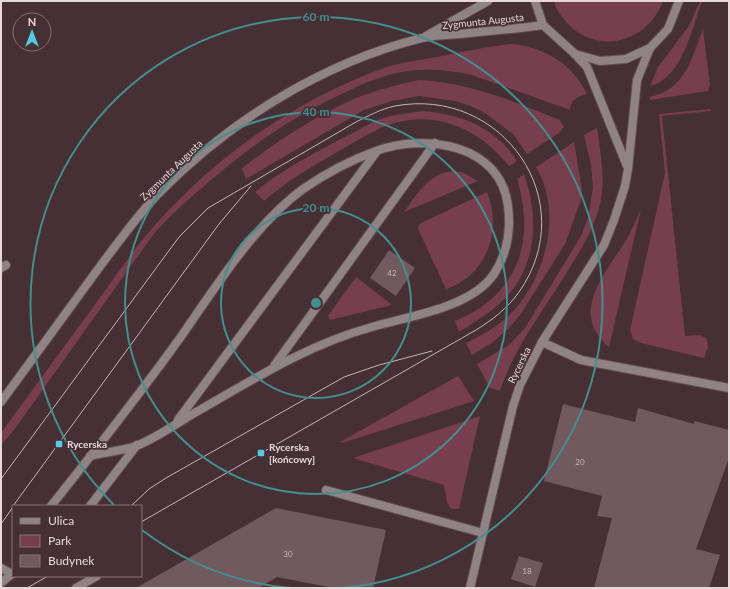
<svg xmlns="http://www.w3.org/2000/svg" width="730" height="589" viewBox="0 0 730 589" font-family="Lato,sans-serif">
  <rect width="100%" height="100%" fill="#462f35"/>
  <g fill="#773e4f">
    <path d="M554,1H663C649,40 603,55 571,27C564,20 556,11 554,1Z"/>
    <path d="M700,1H702C692,28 682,79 650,86L658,67L689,26Z"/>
    <path d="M703,29L710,85L708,91L650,100V97C686,89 691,59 703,29Z"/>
    <path d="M512,44C544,47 573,64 587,94C577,97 570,100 570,110L472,75C449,70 426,68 402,72C384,75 365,83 348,91C297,114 253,144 211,180C190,198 171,214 153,235L14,430L1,445V433L139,244C202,166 289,102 384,68C401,62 420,60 437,57C462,52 487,46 512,44Z"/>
    <path d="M418,80C468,82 509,100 555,118L560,120L564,127L559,133L527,154L513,134L485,113L471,106L455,101L419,96L392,101L364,110L246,179L242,168C277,141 315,116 356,98C376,90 397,85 418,80Z"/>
    <path d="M711,109V111L662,116L685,336L700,335L707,339L708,348L704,358L641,343L633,339L630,330L665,173L659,114Z"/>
    <path d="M422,111C460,114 496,127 517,161L509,166C478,127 432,107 383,127C367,134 352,144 337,152C311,167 286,182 264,201L255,192C290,163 335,143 375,121L390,116Z"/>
    <path d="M597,128C600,149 604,170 602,192C599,222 583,246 567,272C543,311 514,348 500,391L490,388L477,364L509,345L525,328L581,236L588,218L593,188L591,164L584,135Z"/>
    <path d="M574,142L582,189L581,200L565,244L520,315L508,329L493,342L472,355L466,343C486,333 506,322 520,303C548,267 561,209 536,167Z"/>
    <path d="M453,171L462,172L478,181L404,212C418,193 428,174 453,171Z"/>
    <path d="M524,174C540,219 537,271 499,304C487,315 473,323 459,332L455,321C518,295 536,242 517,179Z"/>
    <path d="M487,192C503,231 486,276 446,289L418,229L419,224Z"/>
    <path d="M641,209L609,347C568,313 606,273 626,240C632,230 636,220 641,209Z"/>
    <path d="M356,277L392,305L330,320L328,316Z"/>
    <path d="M458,376L474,401L342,443L340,442Z"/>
    <path d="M480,416L459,509H451L447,502L444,485L353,458Z"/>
  </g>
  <g fill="#72585f">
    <path d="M389,250L415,268L396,296L370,278Z"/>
    <path d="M563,404L635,422L638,408L694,424V421L729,430V458L696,549L720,555L709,588H594L612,518L597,516L602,496L544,481Z"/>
    <path d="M276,508L386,530L373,588H334L277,577L259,588H136Z"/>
    <path d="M519,556L543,563L535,587L511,579Z"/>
  </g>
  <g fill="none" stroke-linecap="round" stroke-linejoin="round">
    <g stroke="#634d53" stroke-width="10">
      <g id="service">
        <path d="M1,268L6,265"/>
        <path d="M542,342L581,360L729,388"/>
        <path d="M274,366L435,143"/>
        <path d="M178,420L377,151"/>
        <path d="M326,490L483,533"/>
        <path d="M51,506C95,451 139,395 180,338C215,288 254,225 303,189C325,174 351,160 376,151C425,133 501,144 508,206C511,230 507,254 494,274C471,308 409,316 372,327C309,344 254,379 198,411C180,421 155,439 136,446C122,451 105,452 90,456"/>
        <path d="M90,506L137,445"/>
        <path d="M1,568L12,574"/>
        <path d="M1,583L13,573"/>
      </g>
    </g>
    <g stroke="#634d53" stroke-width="10">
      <g id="minor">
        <path d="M575,54L587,67L627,166"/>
        <path d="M76,588L97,576"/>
        <path d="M470,588L513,406L520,385L542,342L604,245L614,220L625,186L628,169L637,80L650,48"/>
      </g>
    </g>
    <g stroke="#634d53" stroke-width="10">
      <g id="tertiary">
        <path d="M535,1L543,25L575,54L600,61L626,59L650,48L668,29L679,1"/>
        <path d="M426,36L488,1"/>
        <path d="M1,402C32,360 62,318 93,276C113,249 133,221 156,196C228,122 321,63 422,38C434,35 448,35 460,34C488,31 516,29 543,25"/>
      </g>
    </g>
    <use href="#service" stroke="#908386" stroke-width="8"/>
    <use href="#minor" stroke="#908386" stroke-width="8"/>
    <use href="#tertiary" stroke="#908386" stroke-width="8"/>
    <g stroke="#c5b4b8" stroke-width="1">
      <path d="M1,479L179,237L208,208L356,122C368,116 381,109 395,106C502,86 583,201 519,292C508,308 492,320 476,330L141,522"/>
      <path d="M13,506L219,224L251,186"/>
      <path d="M131,506L149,489L166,478L344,377L379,365L432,351"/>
      <path d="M1,524L13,507"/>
      <path d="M27,588L48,576"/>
    </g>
  </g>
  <g fill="none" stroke="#458e89" stroke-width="2">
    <circle cx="316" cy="303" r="95"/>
    <circle cx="316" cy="303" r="191"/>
    <path d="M291 588A286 286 0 0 1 142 530M114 505A286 286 0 1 1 341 588"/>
  </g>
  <g fill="#55cae0" stroke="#462f35" stroke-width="1.5">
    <rect x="55" y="440" width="8" height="8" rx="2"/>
    <rect x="257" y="449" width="8" height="8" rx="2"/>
  </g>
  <g text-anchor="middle" stroke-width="3.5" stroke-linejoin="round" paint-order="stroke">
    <g font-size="8" fill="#cab7bc">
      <text x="392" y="276">42</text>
      <text x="580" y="465">20</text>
      <text x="288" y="557">30</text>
      <text x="527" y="574">18</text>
    </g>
    <g font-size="10" fill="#e7d7db" stroke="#462f35">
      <text transform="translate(483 21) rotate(-6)" y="4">Zygmunta Augusta</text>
      <text transform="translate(171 170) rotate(-44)" y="4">Zygmunta Augusta</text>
      <text transform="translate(519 365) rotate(-64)" y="4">Rycerska</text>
    </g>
    <g font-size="10" font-weight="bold" fill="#e7d7db" stroke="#462f35" text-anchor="start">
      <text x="67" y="448">Rycerska</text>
      <text x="269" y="451">Rycerska<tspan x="269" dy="12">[końcowy]</tspan></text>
    </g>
  </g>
  <circle cx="316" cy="303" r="6" fill="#458e89" stroke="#462f35" stroke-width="2"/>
  <g font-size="12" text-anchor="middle" font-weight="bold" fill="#458e89" stroke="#462f35" stroke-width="3.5" stroke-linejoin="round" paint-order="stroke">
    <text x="316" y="21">60 m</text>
    <text x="316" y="116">40 m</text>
    <text x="316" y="212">20 m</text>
  </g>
  <rect width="730" height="589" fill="none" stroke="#e7d7db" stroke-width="4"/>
  <rect x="12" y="505" width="130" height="72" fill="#462f35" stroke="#867277"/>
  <rect x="20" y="518" width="20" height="6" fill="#908386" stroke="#867277"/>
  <text x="48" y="525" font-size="12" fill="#e7d7db">Ulica</text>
  <rect x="20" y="535" width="20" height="12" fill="#773e4f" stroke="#867277"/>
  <text x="48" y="545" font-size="12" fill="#e7d7db">Park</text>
  <rect x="20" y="555" width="20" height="12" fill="#72585f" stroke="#867277"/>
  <text x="48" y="565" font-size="12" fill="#e7d7db">Budynek</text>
  <g transform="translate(32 32)"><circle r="19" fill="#462f35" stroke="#867277"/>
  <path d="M0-3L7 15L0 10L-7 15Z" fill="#55cae0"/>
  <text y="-6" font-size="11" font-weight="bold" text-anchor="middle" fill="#e7d7db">N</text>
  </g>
</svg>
